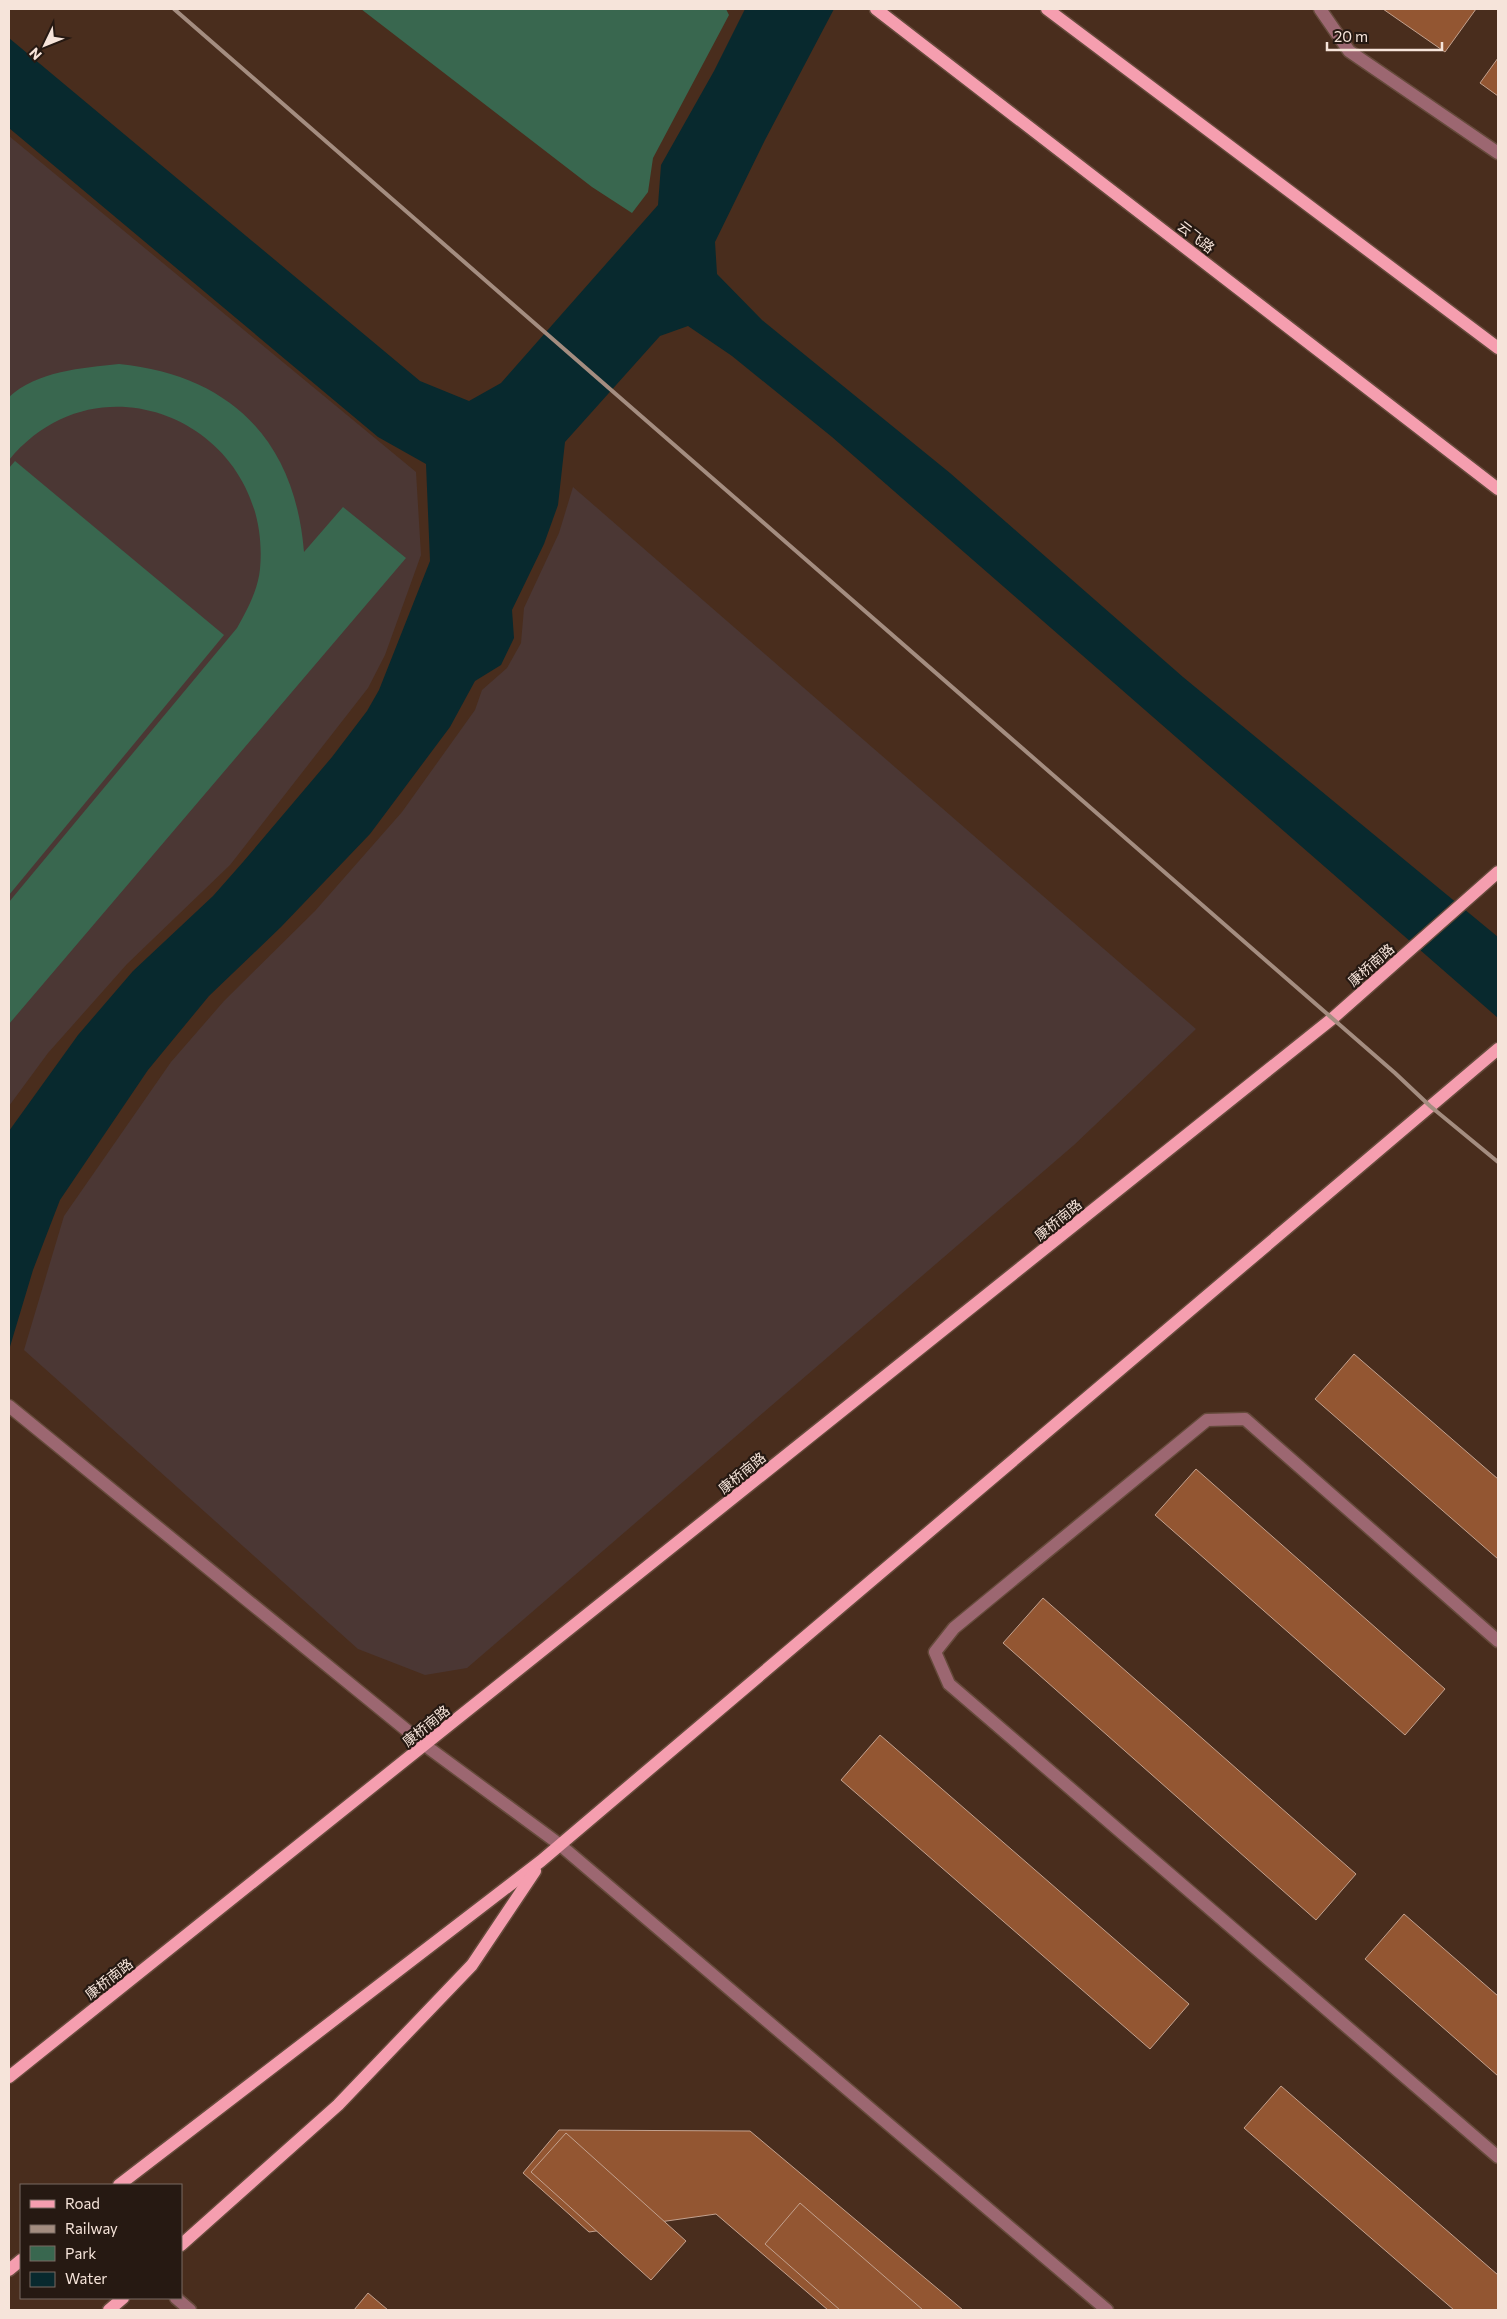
<svg xmlns="http://www.w3.org/2000/svg" width="1507" height="2319" viewBox="0 0 1507 2319" font-family="Commissioner,'Noto Sans SC',sans-serif">
  <rect width="100%" height="100%" fill="#492d1d"/>
  <g fill="#4b3734">
    <path d="M9,136L416,472L421,555L385,655L368,688L230,865L127,964L48,1053L9,1106Z"/>
    <path d="M573,487L1196,1029L1074,1145L467,1668L425,1675L358,1649L24,1350L64,1216L171,1062L224,1001L315,911L402,812L475,710L482,690L507,668L521,643L524,608L559,533Z"/>
  </g>
  <g fill="#39674f">
    <path d="M361,9H726L729,15L653,158L648,192L632,213L592,187Z"/>
    <path d="M119,364C230,375 295,440 304,552L343,507L406,558L9,1024V902L237,628C247,610 258,590 260,569C273,426 101,348 9,460V397C37,371 82,368 119,364Z"/>
    <path d="M15,461L224,635L9,895V468Z"/>
  </g>
  <path fill="#08292e" d="M745,9H834L765,140L715,242L717,274L762,320L950,473L1183,677L1498,937V1018L832,437L732,356L688,326L660,336L565,442L558,505L544,544L512,610L514,638L501,665L475,681L450,727L370,834L281,927L209,996L148,1070L60,1200L33,1270L9,1350V1131L78,1035L133,971L213,896L243,862L332,757L367,711L379,690L430,561L426,464L378,437L9,128V38L420,381L469,401L501,383L658,205L661,165L714,71Z"/>
  <g fill="#935632" stroke="#c3a18e">
    <path d="M1383,9H1476L1445,52Z"/>
    <path d="M1498,58V96L1480,83Z"/>
    <path d="M1354,1354L1498,1479V1559L1315,1399Z"/>
    <path d="M1196,1469L1445,1689L1405,1735L1155,1515Z"/>
    <path d="M1043,1598L1356,1874L1316,1920L1003,1643Z"/>
    <path d="M880,1735L1189,2004L1150,2049L841,1780Z"/>
    <path d="M1404,1914L1498,1996V2076L1365,1959Z"/>
    <path d="M1281,2086L1498,2275V2310H1454L1244,2128Z"/>
    <path d="M559,2130L750,2131L963,2310H828L716,2214L589,2232L523,2173Z"/>
    <path d="M566,2133L686,2241L651,2280L531,2172Z"/>
    <path d="M800,2203L923,2310H840L765,2244Z"/>
    <path d="M368,2293L388,2310H354Z"/>
  </g>
  <g fill="none" stroke-linecap="round" stroke-linejoin="round">
    <g stroke="#654a3b" stroke-width="15">
      <g id="minor">
        <path d="M1320,9L1349,51L1498,153"/>
        <path d="M9,1406L426,1746L559,1844L1107,2310"/>
        <path d="M1498,1641L1245,1419L1207,1420L954,1628L935,1652L949,1684L1498,2157"/>
        <path d="M176,2298L190,2310"/>
      </g>
    </g>
    <g stroke="#654a3b" stroke-width="15">
      <g id="major">
        <path d="M876,9L1498,489"/>
        <path d="M1047,9L1498,348"/>
        <path d="M9,2077L1333,1018L1498,872"/>
        <path d="M119,2185L541,1861L1498,1049"/>
        <path d="M181,2245L338,2105L472,1965L535,1871"/>
        <path d="M9,2270L21,2260"/>
        <path d="M109,2310L123,2298"/>
      </g>
    </g>
    <use href="#minor" stroke="#9c6771" stroke-width="12"/>
    <use href="#major" stroke="#f59eaf" stroke-width="12"/>
    <path stroke="#a48d80" stroke-width="4" d="M174,9L1395,1073L1430,1106L1498,1162"/>
  </g>
  <g text-anchor="middle" stroke-width="4.5" stroke-linejoin="round" paint-order="stroke">
    <g font-size="14" fill="#f6e4da" stroke="#261912">
      <text transform="translate(1196 237) rotate(38)" y="5">云飞路</text>
      <text transform="translate(1371 965) rotate(-41)" y="5">康桥南路</text>
      <text transform="translate(1058 1220) rotate(-39)" y="5">康桥南路</text>
      <text transform="translate(742 1473) rotate(-39)" y="5">康桥南路</text>
      <text transform="translate(426 1726) rotate(-39)" y="5">康桥南路</text>
      <text transform="translate(109 1979) rotate(-38)" y="5">康桥南路</text>
    </g>
  </g>
  <rect width="1507" height="2319" fill="none" stroke="#f6e4da" stroke-width="20"/>
  <rect x="20" y="2184" width="162" height="115" fill="#261912" stroke="#796a62"/>
  <rect x="30" y="2200" width="25" height="8" fill="#f59eaf" stroke="#796a62"/>
  <text x="65" y="2209" font-size="15" fill="#f6e4da">Road</text>
  <rect x="30" y="2225" width="25" height="8" fill="#a48d80" stroke="#796a62"/>
  <text x="65" y="2234" font-size="15" fill="#f6e4da">Railway</text>
  <rect x="30" y="2246" width="25" height="15" fill="#39674f" stroke="#796a62"/>
  <text x="65" y="2259" font-size="15" fill="#f6e4da">Park</text>
  <rect x="30" y="2272" width="25" height="15" fill="#08292e" stroke="#796a62"/>
  <text x="65" y="2284" font-size="15" fill="#f6e4da">Water</text>
  <g transform="translate(45 45) rotate(227)" stroke="#261912" stroke-width="4" paint-order="stroke">
  <path d="M0-4L9 19L0 12L-9 19Z" fill="#f6e4da"/>
  <text y="-8" font-size="14" font-weight="bold" text-anchor="middle" fill="#f6e4da">N</text>
  </g>
  <path d="M1327 42v8h115v-8" fill="none" stroke="#f6e4da" stroke-width="2.5"/>
  <text x="1334" y="42" font-size="15" fill="#f6e4da" stroke="#261912" stroke-width="4" paint-order="stroke">20 m</text>
</svg>
